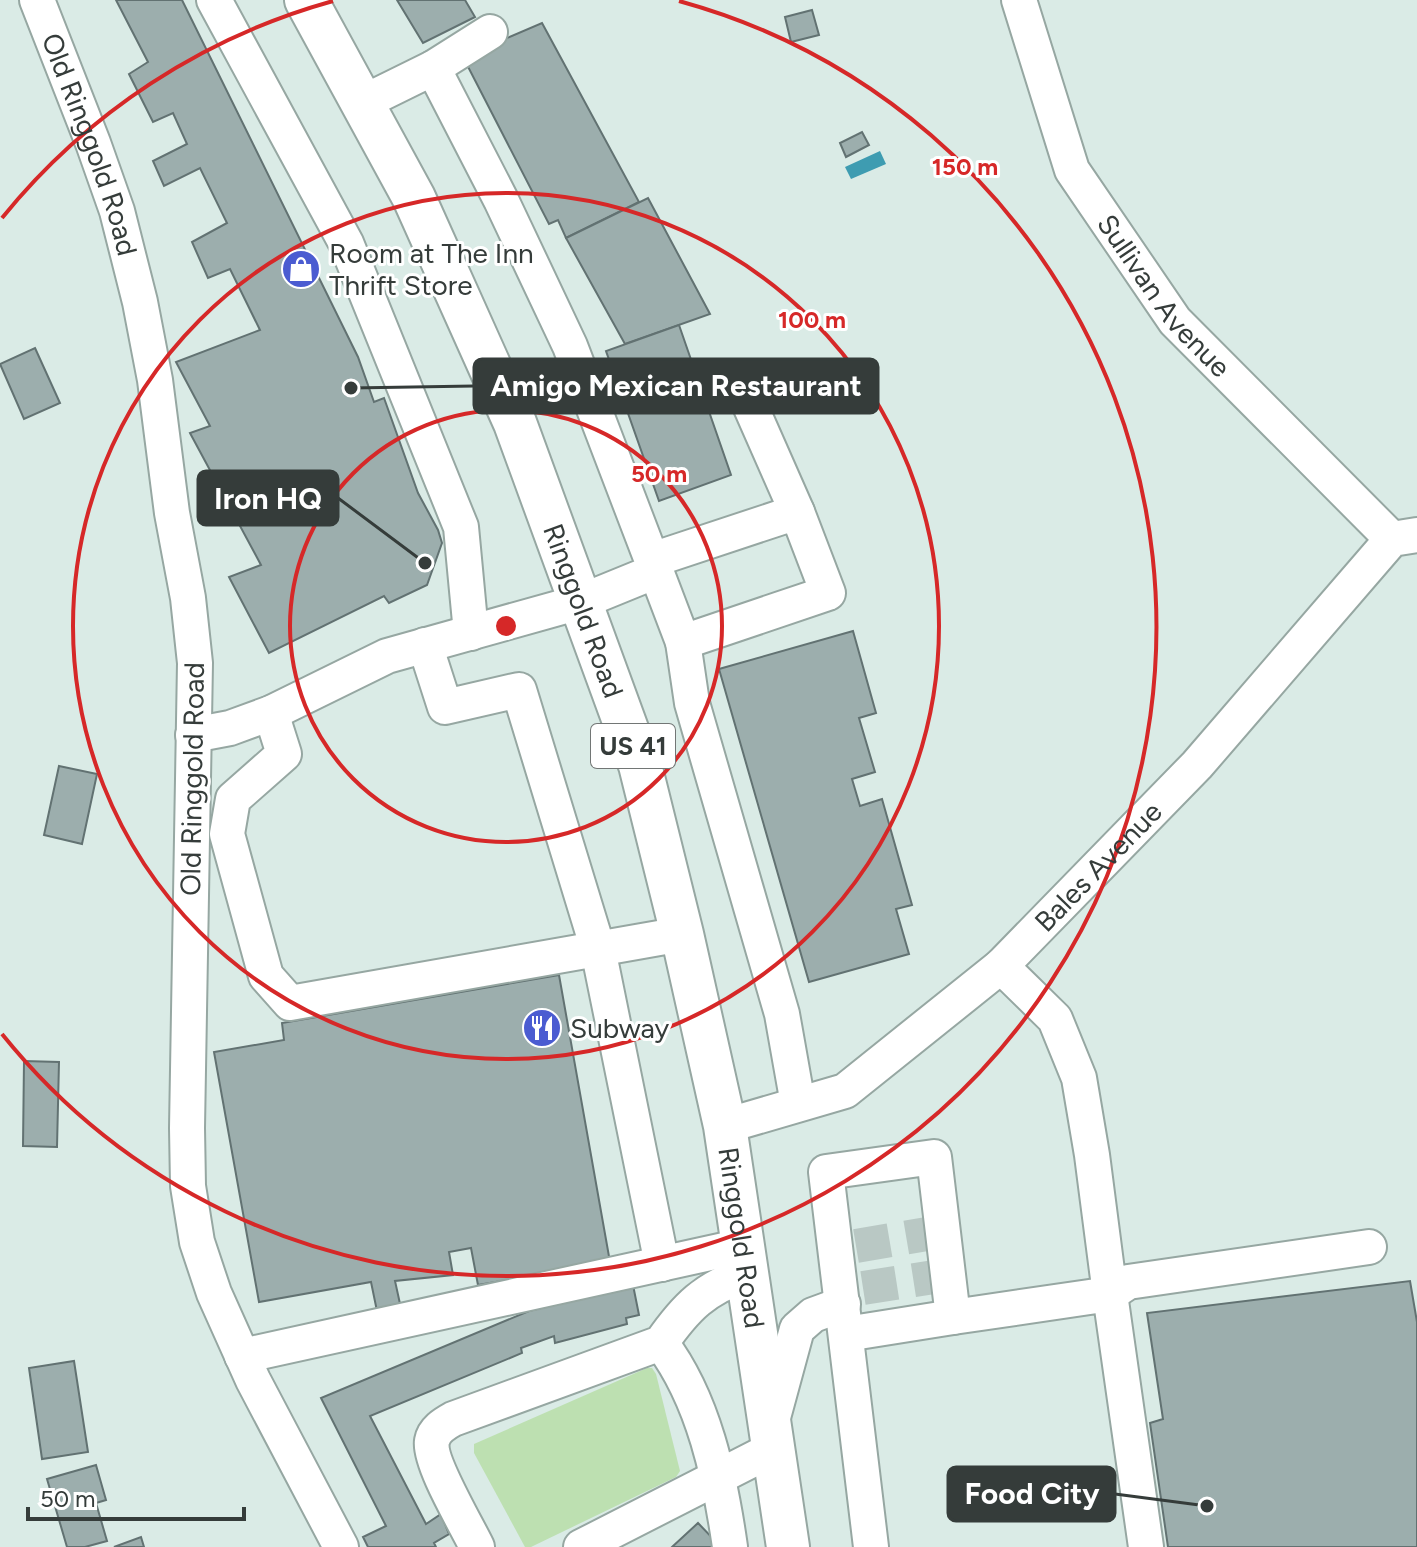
<svg xmlns="http://www.w3.org/2000/svg" width="1417" height="1547" viewBox="0 0 1417 1547" font-family="Figtree,sans-serif">
  <rect width="100%" height="100%" fill="#daebe6"/>
  <path fill="#bde0b1" d="M647,1368H652L656,1374L680,1471L676,1477L531,1547H525L474,1453V1444Z"/>
  <path fill="#3e9cb1" d="M880,151L886,164L851,179L845,167Z"/>
  <g fill="#9caead" stroke="#627272" stroke-width="2">
    <path d="M116,0H182L358,357L374,402L384,398L418,493L438,530L442,543L427,585L389,603L384,596L269,653L229,577L261,565L190,433L210,426L176,362L260,330L230,269L208,278L192,242L227,223L200,168L164,186L153,161L187,144L173,113L153,122L129,74L148,62Z"/>
    <path d="M397,0H465L475,17L423,43Z"/>
    <path d="M812,10L819,35L791,42L785,17Z"/>
    <path d="M542,23L639,202L566,238L558,220L549,224L463,57Z"/>
    <path d="M862,132L869,145L846,157L840,143Z"/>
    <path d="M648,198L710,314L625,344L566,238Z"/>
    <path d="M679,325L731,475L659,501L606,351Z"/>
    <path d="M35,348L60,403L24,419L0,364Z"/>
    <path d="M853,631L876,713L859,718L875,772L852,779L860,806L882,799L912,905L896,909L909,954L809,982L719,669Z"/>
    <path d="M59,766L97,774L82,844L44,835Z"/>
    <path d="M559,975L610,1262L478,1285L471,1248L449,1252L453,1275L395,1281L402,1313L378,1316L371,1282L259,1302L214,1052L284,1040L282,1023Z"/>
    <path d="M24,1061L59,1062L57,1147L23,1146Z"/>
    <path d="M1410,1281L1417,1322V1547H1168L1150,1423L1163,1419L1147,1313Z"/>
    <path d="M633,1285L639,1315L626,1318L627,1324L555,1343L554,1336L521,1348L522,1353L370,1416L426,1524L441,1514L449,1534L434,1543L436,1547H368L363,1537L386,1526L321,1398L529,1311Z"/>
    <path d="M74,1361L88,1452L42,1459L29,1368Z"/>
    <path d="M96,1465L106,1500L96,1503L107,1541L85,1547H67L47,1479Z"/>
    <path d="M698,1523L721,1547H672Z"/>
    <path d="M141,1537L144,1547H114Z"/>
  </g>
  <g fill="none" stroke-linecap="round" stroke-linejoin="round">
    <g stroke="#b9c8c4" stroke-width="34" stroke-dasharray="34 17" stroke-linecap="butt">
      <path d="M856,1246L927,1234"/>
      <path d="M863,1288L934,1277"/>
    </g>
    <g stroke="#96a7a2" stroke-width="38">
      <g id="minor">
        <path id="s1" d="M37,0L93,143L117,211L140,302L155,380L172,513L188,598L195,663L187,1128L188,1186L197,1242L214,1293L253,1380L341,1547"/>
        <path d="M214,0L346,243L461,527L471,633"/>
        <path id="s2" d="M1019,0L1072,170L1175,321L1392,539"/>
        <path d="M433,68L490,32"/>
        <path d="M745,394L797,512"/>
        <path d="M652,560L797,512L828,593L683,642L656,571"/>
        <path d="M683,642L692,703L782,1014L798,1104"/>
        <path d="M425,645L445,707L519,690L598,949L662,1264"/>
        <path d="M271,713L284,754L233,799L227,834L266,976L290,1003L682,934"/>
        <path d="M193,735L230,728L271,713L387,656L580,602L656,571L570,346L501,200L433,68L362,103"/>
        <path d="M1001,966L1055,1019L1079,1078L1092,1155L1110,1294L1128,1282L1369,1247"/>
        <path id="s3" d="M725,1126L845,1091L1001,966L1197,765L1392,539L1417,535"/>
        <path d="M846,1334L953,1317"/>
        <path d="M661,1343C704,1400 720,1477 730,1547"/>
        <path d="M242,1356L742,1246"/>
        <path d="M772,1421L797,1329L813,1315L843,1304"/>
        <path d="M477,1547C467,1526 428,1461 432,1441C434,1430 444,1424 453,1419L661,1343C686,1307 705,1288 747,1274"/>
        <path d="M581,1547L773,1449"/>
        <path d="M871,1547L826,1172L934,1157L953,1317L1110,1294L1146,1547"/>
      </g>
    </g>
    <g stroke="#96a7a2" stroke-width="46">
      <g id="major">
        <path id="s4" d="M306,0L414,198L515,423L640,765L682,934L725,1126L788,1547"/>
      </g>
    </g>
    <use href="#minor" stroke="#fff" stroke-width="34"/>
    <use href="#major" stroke="#fff" stroke-width="42"/>
  </g>
  <g fill="none" stroke="#d62828" stroke-width="4">
    <circle cx="506" cy="626" r="216"/>
    <circle cx="506" cy="626" r="433"/>
    <path d="M2 218A649 649 0 0 1 333 1M679 1A649 649 0 1 1 2 1034"/>
  </g>
  <defs>
    <g id="shop-disc" transform="scale(2)"><circle r="9.5" fill="#4b5cd1" stroke="#fff"/><path d="M-5-2.5h2.3a2.7 3.5 0 0 1 5.4 0H5L5.5 6h-11ZM-1.5-2.5h3a1.5 2.3 0 0 0-3 0Z" fill="#fff"/></g>
    <g id="restaurant-disc" transform="scale(2)"><circle r="9.5" fill="#4b5cd1" stroke="#fff"/><path d="M-5-6h1v4h1v-4h1v4h1v-4h1v5L-1.5 .5V6h-2V.5L-5-1ZM5-6V6H3V1.5H1.5Q1.5-4 5-6Z" fill="#fff"/></g>
  </defs>
  <g fill-rule="evenodd">
    <use href="#shop-disc" x="301" y="269"/>
    <use href="#restaurant-disc" x="542" y="1028"/>
  </g>
  <g text-anchor="middle" stroke-width="6" stroke-linejoin="round" paint-order="stroke">
    <rect fill="#fff" stroke="#727675" stroke-width="2" x="591" y="724" width="84" height="44" rx="6"/>
    <g font-size="26" font-weight="bold" fill="#353c3a">
      <text x="633" y="755">US 41</text>
    </g>
    <g font-size="28" fill="#353c3a" stroke="#fff">
      <text dy="10" stroke="none"><textPath href="#s1" startOffset="154">Old Ringgold Road</textPath></text>
      <text dy="10" stroke="none"><textPath href="#s2" startOffset="334">Sullivan Avenue</textPath></text>
      <text dy="10" stroke="none"><textPath href="#s4" startOffset="672">Ringgold Road</textPath></text>
      <text transform="translate(192 779) rotate(-89)" y="10">Old Ringgold Road</text>
      <text dy="10" stroke="none"><textPath href="#s3" startOffset="464">Bales Avenue</textPath></text>
      <text dy="10" stroke="none"><textPath href="#s4" startOffset="1320">Ringgold Road</textPath></text>
    </g>
    <g font-size="28" fill="#353c3a" stroke="#fff" text-anchor="start">
      <text x="329" y="263">Room at The Inn<tspan x="329" dy="32">Thrift Store</tspan></text>
      <text x="570" y="1038">Subway</text>
    </g>
  </g>
  <circle cx="506" cy="626" r="12" fill="#d62828" stroke="#fff" stroke-width="4"/>
  <g font-size="24" text-anchor="middle" font-weight="bold" fill="#d62828" stroke="#fff" stroke-width="6" stroke-linejoin="round" paint-order="stroke">
    <text x="965" y="175">150 m</text>
    <text x="812" y="328">100 m</text>
    <text x="659" y="482">50 m</text>
  </g>
  <path fill="none" stroke="#353c3a" stroke-width="3" d="M351 388L474 386M425 563L338 498M1207 1506L1115 1494"/>
  <g fill="#353c3a" stroke="#fff" stroke-width="3">
    <circle cx="351" cy="388" r="8"/>
    <circle cx="425" cy="563" r="8"/>
    <circle cx="1207" cy="1506" r="8"/>
  </g>
  <g fill="#353c3a" stroke="#353c3a" stroke-width="3">
    <rect x="474" y="359" width="404" height="54" rx="8"/>
    <rect x="198" y="471" width="140" height="54" rx="8"/>
    <rect x="948" y="1467" width="167" height="54" rx="8"/>
  </g>
  <g font-size="30" text-anchor="middle" font-weight="bold" fill="#fff">
    <text x="676" y="396">Amigo Mexican Restaurant</text>
    <text x="268" y="509">Iron HQ</text>
    <text x="1032" y="1504">Food City</text>
  </g>
  <path d="M28 1507v12h216v-12" fill="none" stroke="#353c3a" stroke-width="4"/>
  <text x="40" y="1507" font-size="24" fill="#353c3a" stroke="#ffffff" stroke-width="6" paint-order="stroke">50 m</text>
</svg>
